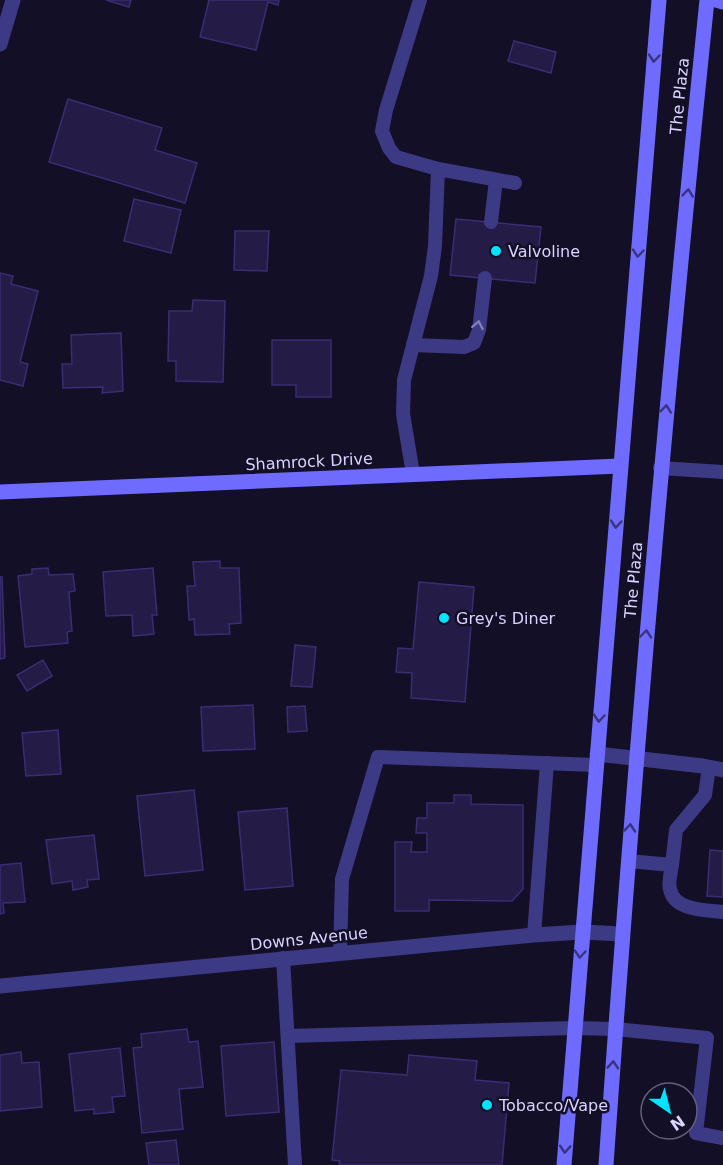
<svg xmlns="http://www.w3.org/2000/svg" width="723" height="1165" viewBox="0 0 723 1165" font-family="'DejaVu Sans',sans-serif">
  <rect width="100%" height="100%" fill="#130f26"/>
  <g fill="#241b47" stroke="#3b2d73" stroke-width="1.5">
    <path d="M106,0H131L129,7Z"/>
    <path d="M209,0H279L278,5L268,2L256,50L200,37Z"/>
    <path d="M514,41L556,52L551,73L508,61Z"/>
    <path d="M68,99L162,128L155,150L197,163L185,203L49,162Z"/>
    <path d="M134,199L181,210L171,253L124,241Z"/>
    <path d="M456,219L541,227L535,283L450,275Z"/>
    <path d="M235,231H269L267,271L234,270Z"/>
    <path d="M0,273L13,276L11,284L38,291L20,362L28,364L23,386L0,380Z"/>
    <path d="M193,300L225,301L223,382L176,381V361H168L169,311H192Z"/>
    <path d="M121,333L123,391L102,393L103,387L63,388L62,364H72L71,335Z"/>
    <path d="M272,340H331V397H296V385H272Z"/>
    <path d="M220,561V568H239L241,623L229,624L230,634L195,635L194,619L189,620L187,586H195L193,562Z"/>
    <path d="M48,568L49,575L73,574L75,591L69,592L72,631L67,632L68,643L25,647L18,576L32,574V569Z"/>
    <path d="M153,568L157,615H152L154,634L133,636L132,615L106,616L103,572Z"/>
    <path d="M0,577H2L5,658L0,659Z"/>
    <path d="M419,582L474,587L465,702L411,698L412,673L396,672L398,648L413,649Z"/>
    <path d="M295,645L316,647L312,687L291,686Z"/>
    <path d="M43,660L52,676L27,691L17,675Z"/>
    <path d="M253,705L255,749L203,751L201,707Z"/>
    <path d="M305,706L307,731L288,732L287,707Z"/>
    <path d="M58,730L61,774L26,776L22,733Z"/>
    <path d="M194,790L203,870L145,876L137,796Z"/>
    <path d="M454,795H471V804L523,805V889L512,901L429,900V911H395V842H412L411,852H427V833H416L417,818H427V803H454Z"/>
    <path d="M287,808L293,886L245,890L238,812Z"/>
    <path d="M94,835L99,879L87,880L88,887L73,890L72,881L52,884L46,840Z"/>
    <path d="M710,850L723,851V897L707,896Z"/>
    <path d="M21,863L25,902L3,903L4,913L0,914V865Z"/>
    <path d="M187,1029L189,1042L198,1041L203,1087L179,1089L183,1129L142,1133L133,1048L142,1047L141,1034Z"/>
    <path d="M274,1042L279,1112L226,1116L221,1046Z"/>
    <path d="M120,1048L125,1096L112,1097L114,1112L94,1114V1109L75,1111L69,1054Z"/>
    <path d="M21,1052L22,1063L39,1062L42,1107L0,1111V1055Z"/>
    <path d="M409,1055L477,1061L475,1080L509,1083L502,1165H339L340,1161L332,1160L341,1070L407,1075Z"/>
    <path d="M176,1140L179,1165H149L146,1143Z"/>
  </g>
  <g fill="none" stroke-linecap="round" stroke-linejoin="round">
    <g stroke="#3d3a85" stroke-width="14">
      <path d="M438,169L515,183"/>
      <path d="M491,222L496,180"/>
      <path d="M413,345L464,347L474,343L479,330L485,278"/>
      <path d="M660,468L723,472"/>
      <path d="M413,474L403,414L404,380L431,276L435,246L438,169L396,157L389,148L382,131L386,110L420,0"/>
      <path d="M628,861L672,865C671,872 668,882 670,889C674,911 706,910 723,912"/>
      <path d="M672,865L676,830L705,795L709,767"/>
      <path d="M534,935L547,763"/>
      <path d="M340,953L342,879L378,757L596,765"/>
      <path d="M283,958L295,1165"/>
      <path d="M288,1036L574,1028L615,1029L707,1038L696,1133L723,1138"/>
    </g>
    <g stroke="#3d3a85" stroke-width="15">
      <path d="M0,44L13,0"/>
      <path d="M597,754L703,766L723,770"/>
      <path d="M0,986L534,935L582,932L622,934"/>
    </g>
    <g stroke="#6f6bff" stroke-width="15">
      <path d="M716,0L723,2"/>
      <path d="M0,492L620,466"/>
      <path d="M564,1165L659,0"/>
      <path d="M606,1165C633,776 667,388 707,0"/>
    </g>
  </g>
  <defs><path id="oneway-chevron" d="M-2-3.5L2.5 0L-2 3.5" fill="none" stroke-width="1.6" stroke-linecap="round" stroke-linejoin="round" transform="scale(1.5)"/></defs>
  <g stroke="#38347d">
    <use href="#oneway-chevron" transform="translate(654 58) rotate(95)"/>
    <use href="#oneway-chevron" transform="translate(688 193) rotate(-84)"/>
    <use href="#oneway-chevron" transform="translate(638 253) rotate(95)"/>
    <use href="#oneway-chevron" transform="translate(666 409) rotate(-84)"/>
    <use href="#oneway-chevron" transform="translate(616 524) rotate(95)"/>
    <use href="#oneway-chevron" transform="translate(646 634) rotate(-85)"/>
    <use href="#oneway-chevron" transform="translate(599 718) rotate(95)"/>
    <use href="#oneway-chevron" transform="translate(630 828) rotate(-85)"/>
    <use href="#oneway-chevron" transform="translate(580 954) rotate(95)"/>
    <use href="#oneway-chevron" transform="translate(613 1065) rotate(-86)"/>
    <use href="#oneway-chevron" transform="translate(565 1149) rotate(94)"/>
  </g>
  <use stroke="#837fbc" href="#oneway-chevron" transform="translate(478 325) rotate(-79)"/>
  <g fill="#00e5ff" stroke="#130f26" stroke-width="2">
    <circle cx="496" cy="251" r="6"/>
    <circle cx="444" cy="618" r="6"/>
    <circle cx="487" cy="1105" r="6"/>
  </g>
  <g text-anchor="middle" stroke-width="5" stroke-linejoin="round" paint-order="stroke">
    <g font-size="16" fill="#d9d4ff" stroke="#130f26">
      <text transform="translate(679 96) rotate(-84)" y="6">The Plaza</text>
      <text transform="translate(309 461) rotate(-3)" y="6">Shamrock Drive</text>
      <text transform="translate(633 580) rotate(-85)" y="6">The Plaza</text>
      <text transform="translate(309 938) rotate(-6)" y="6">Downs Avenue</text>
    </g>
    <g font-size="16" fill="#d9d4ff" stroke="#130f26" text-anchor="start">
      <text x="508" y="257">Valvoline</text>
      <text x="456" y="624">Grey's Diner</text>
      <text x="499" y="1111">Tobacco/Vape</text>
    </g>
  </g>
  <g transform="translate(669 1111) rotate(145)"><circle r="28" fill="#130f26" stroke="#625e7d" stroke-width="1.5"/>
  <path d="M0-4.5L10 22L0 15L-10 22Z" fill="#00e5ff"/>
  <text y="-9" font-size="16" font-weight="bold" text-anchor="middle" fill="#d9d4ff">N</text>
  </g>
</svg>
